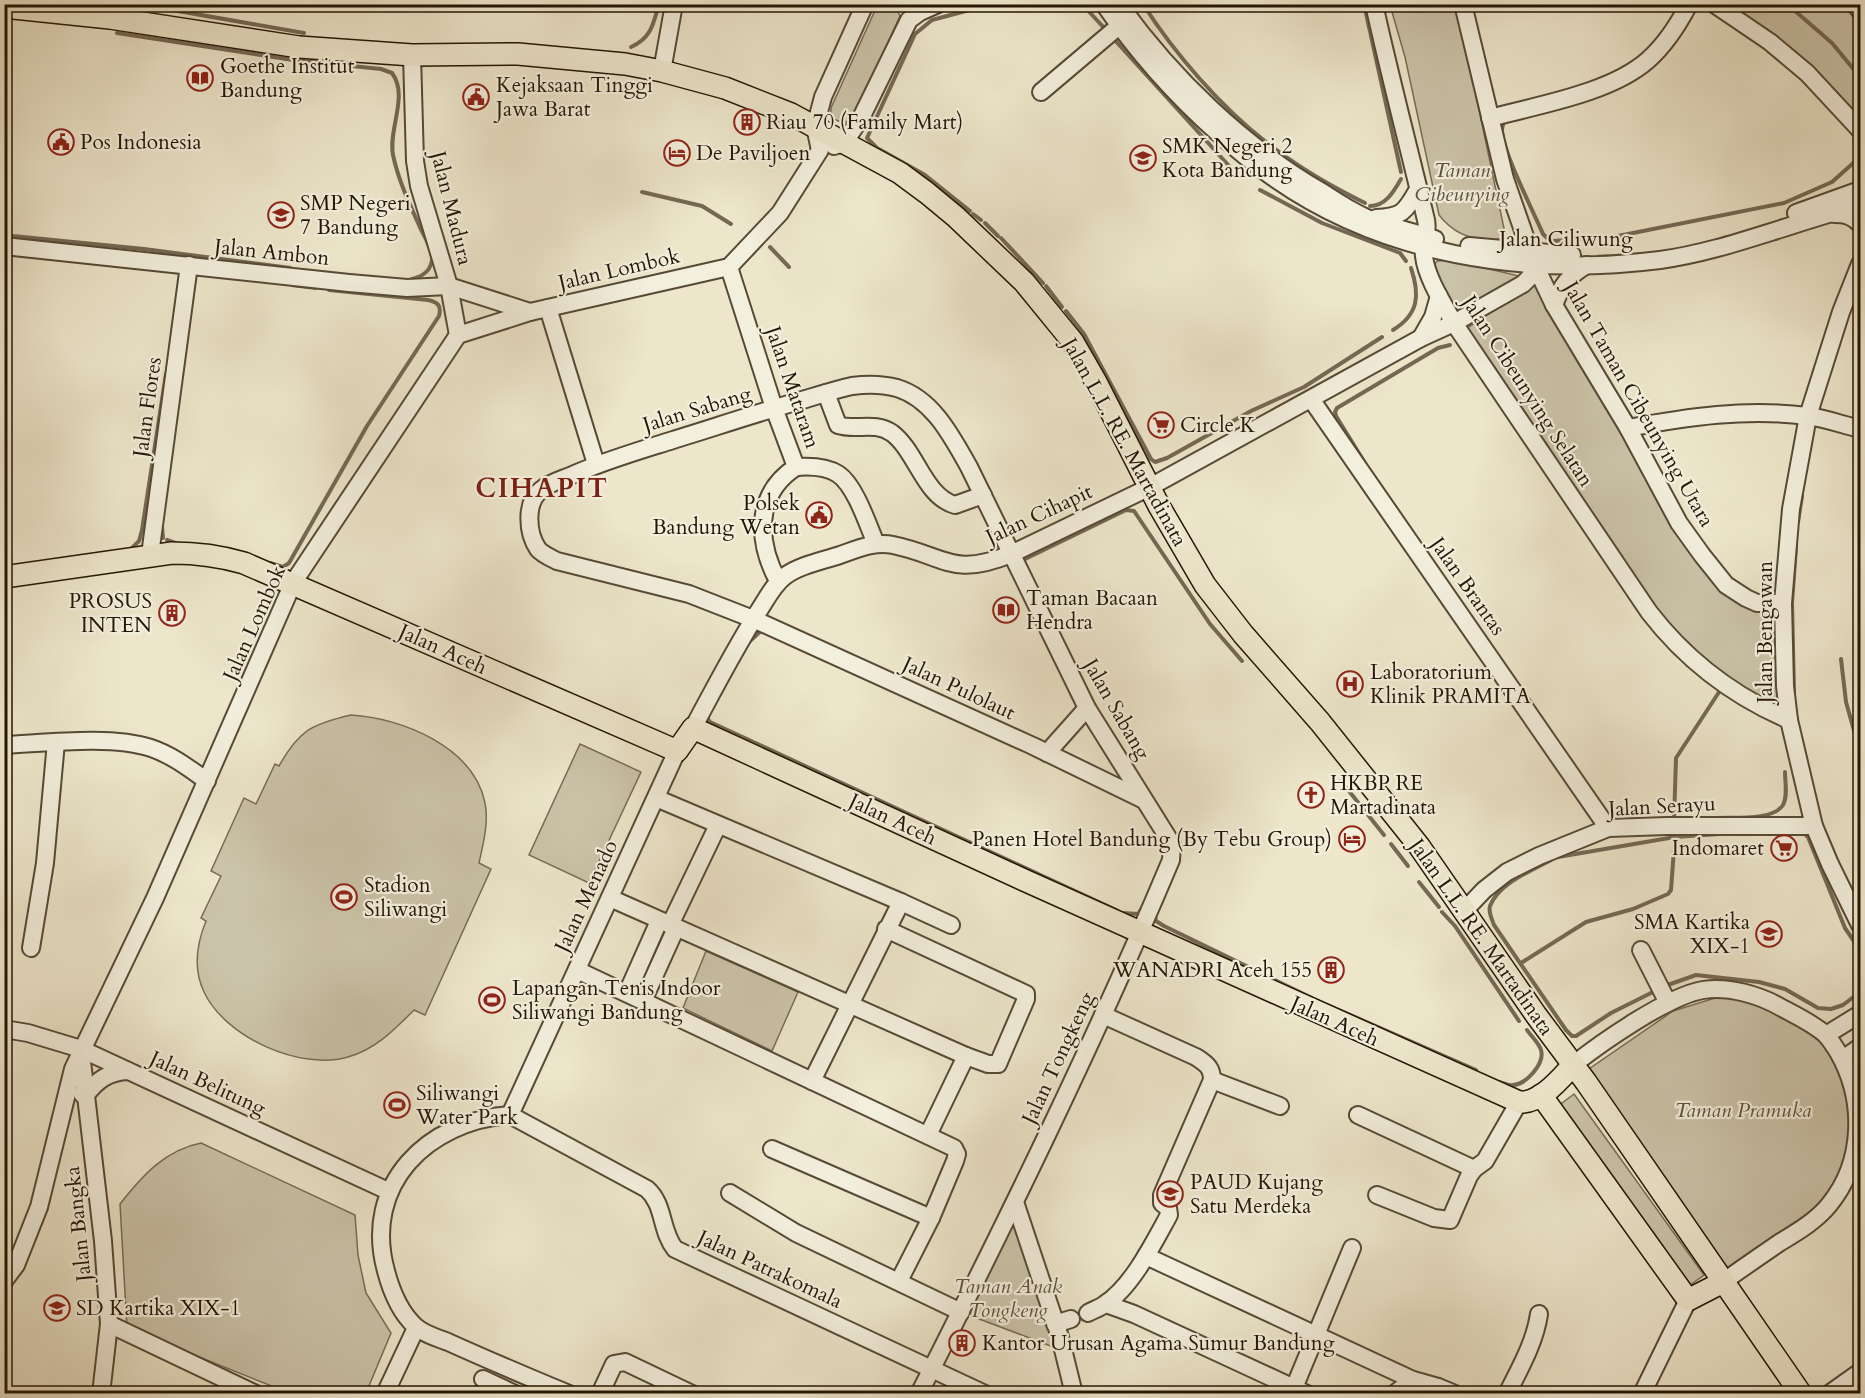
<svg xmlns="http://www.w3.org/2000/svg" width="1865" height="1398" viewBox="0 0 1865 1398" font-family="Cardo,serif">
  <rect width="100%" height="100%" fill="#ede6cb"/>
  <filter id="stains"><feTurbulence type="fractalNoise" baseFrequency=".00333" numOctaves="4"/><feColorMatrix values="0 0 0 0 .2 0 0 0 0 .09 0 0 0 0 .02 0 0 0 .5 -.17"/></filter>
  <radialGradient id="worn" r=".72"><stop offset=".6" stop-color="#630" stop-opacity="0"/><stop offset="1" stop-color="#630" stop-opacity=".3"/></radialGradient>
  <g fill="#cbc3a9" stroke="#786c57" stroke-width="1.5">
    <path d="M879,4L895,5L900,16L853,119C845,124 837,122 831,116V108L877,6Z"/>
    <path d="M1390,5H1454L1465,43L1506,238C1479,243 1456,237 1439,215L1405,57Z"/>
    <path d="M1718,5H1856L1860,9V122Z"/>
    <path d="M1451,260L1519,276L1454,313L1434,265L1437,261Z"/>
    <path d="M1537,284L1717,579L1769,613L1775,634L1784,702L1780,707L1723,679L1673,635L1463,331L1520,293Z"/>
    <path d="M351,715C402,718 474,747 485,803C489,823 483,844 479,863L491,869L425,1015L414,1010C394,1030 376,1049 348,1057C300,1071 225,1037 204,992C193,969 197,943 206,921L201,918L221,876L211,871L244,798L256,804L275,764L279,766C299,730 312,724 351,715Z"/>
    <path d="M580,744L641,772L589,883L529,855Z"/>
    <path d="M706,951L798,992L772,1051L683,1008Z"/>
    <path d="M1728,994L1759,1000L1831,1037L1851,1115L1849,1157L1828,1195L1787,1232L1725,1271L1589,1069L1673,1011Z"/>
    <path d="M1574,1094L1704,1275L1686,1288L1557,1107Z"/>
    <path d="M201,1143L355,1215L358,1255L366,1293L391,1333L366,1393H289L127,1328L120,1204C142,1176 165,1150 201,1143Z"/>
    <path d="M1012,1227L1018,1229L1056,1348L966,1314L1008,1231Z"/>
  </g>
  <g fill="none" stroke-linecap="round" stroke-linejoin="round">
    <g stroke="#746854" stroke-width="4">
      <path d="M138,4L304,33"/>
      <path d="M1082,4L1106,30"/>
      <path d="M1143,4C1174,53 1221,107 1266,142C1296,166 1330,186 1365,203"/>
      <path d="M1364,4L1401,172"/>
      <path d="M1787,4L1832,43L1860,77"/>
      <path d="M117,33L293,60L381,69L392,73C409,96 388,129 393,155C398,179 409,203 419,225C423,235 433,249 432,260C430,275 417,278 405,281"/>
      <path d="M1112,37L1230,167"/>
      <path d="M631,47C651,38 653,25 659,4"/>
      <path d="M1506,120C1503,124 1503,124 1502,129C1501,148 1534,213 1543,234L1547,238L1554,241L1618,236L1784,203L1832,182L1860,157"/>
      <path d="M1260,190L1322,223L1400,253L1406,261"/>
      <path d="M642,192L702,206L731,224"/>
      <path d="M1370,206C1386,206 1394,191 1401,179"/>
      <path d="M970,211L925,175L877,148L867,138L915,34L932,20L992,4"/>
      <path d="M973,214L981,220"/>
      <path d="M985,223L998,236"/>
      <path d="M4,232L13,236L144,249L290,268"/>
      <path d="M1001,238L1043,283"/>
      <path d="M770,247L789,267"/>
      <path d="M292,285L316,288"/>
      <path d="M1046,286L1062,307"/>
      <path d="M1066,311L1084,334L1151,459L1155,462L1167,458L1251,411L1304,387L1382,337"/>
      <path d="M1393,330C1419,314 1420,295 1411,268"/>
      <path d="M1365,463L1336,416L1335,412L1337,408L1438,348L1450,345"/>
      <path d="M1798,522L1802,496"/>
      <path d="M162,527L163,538"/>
      <path d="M167,540L178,544"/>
      <path d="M130,550L139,541L142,530L166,374"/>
      <path d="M1021,561L1126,510L1134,511L1210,624L1242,661"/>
      <path d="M270,563L283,567L289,563L367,426L439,316C442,305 437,302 428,300L329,290"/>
      <path d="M750,641L762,630"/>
      <path d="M1841,659L1846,702L1860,752"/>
      <path d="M1794,692L1792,603L1796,547"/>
      <path d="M708,713V719L710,722L1116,910"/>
      <path d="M1341,781L1384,835"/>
      <path d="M1717,818C1734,817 1773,821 1783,805C1788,796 1785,782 1785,772"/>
      <path d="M1674,821L1676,758L1721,689"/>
      <path d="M1804,833L1808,837L1845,928L1860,950"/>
      <path d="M1391,844L1408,866"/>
      <path d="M1558,857L1675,837L1719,834"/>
      <path d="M1551,860C1531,871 1499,883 1490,906C1488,912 1492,919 1494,925L1566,1030L1572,1036H1576L1611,1013L1655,991"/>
      <path d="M1419,882L1439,907"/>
      <path d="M1442,912L1455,926L1519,1021"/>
      <path d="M1123,913L1138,914L1142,908"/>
      <path d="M1155,915L1156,921L1164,926L1316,1000L1476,1070"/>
      <path d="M1521,963L1586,922L1633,909L1668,894L1671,890L1675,835"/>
      <path d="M1665,986L1696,975L1759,982L1785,989L1818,1008L1831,1009L1843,1005L1860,992"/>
      <path d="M1499,1082C1503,1083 1509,1086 1513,1085C1527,1084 1545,1063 1541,1050C1539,1043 1531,1036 1527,1030"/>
    </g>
    <g stroke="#564a36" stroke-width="20">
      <g id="minor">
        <path d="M1104,4C1137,52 1175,95 1218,133C1234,147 1250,161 1267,173C1381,256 1523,277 1660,260C1704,254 1745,240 1787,227C1811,219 1836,212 1860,204"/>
        <path d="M1119,4C1173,79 1243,146 1322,192C1337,202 1353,212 1369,219C1391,227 1413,232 1435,239"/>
        <path d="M1374,4C1390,77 1409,148 1426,220C1429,233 1422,244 1424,256C1426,277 1444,305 1454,323L1649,612C1686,660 1733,696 1789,720"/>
        <path d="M1463,4L1505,179L1535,265L1554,305L1628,428L1679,523L1702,555L1726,585L1746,598L1757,603H1783"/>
        <path d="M1714,4L1770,42L1807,73L1860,130"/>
        <path d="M1855,4L1860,11"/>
        <path d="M412,55L415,161L419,186L449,286L458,335"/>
        <path d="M662,71L674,4"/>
        <path d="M1041,92L1119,26"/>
        <path d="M1490,118C1538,105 1611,93 1648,60C1666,44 1678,25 1689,4"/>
        <path d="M834,146L844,143L861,118L909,20L920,12L938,4"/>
        <path d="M1796,213L1860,190"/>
        <path d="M1834,214C1846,214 1852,216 1860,224"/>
        <path d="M1376,218C1402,217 1405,212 1417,191"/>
        <path d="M4,246L349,283L407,288L449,286L530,312"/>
        <path d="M1469,246L1572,255"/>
        <path d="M1860,264L1841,312L1808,416L1791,509L1783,603L1785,686L1789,720L1814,826L1830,864L1860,925"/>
        <path d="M729,267L774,408L796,467C754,494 757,542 778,581"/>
        <path d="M1554,305C1561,286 1569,275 1587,265"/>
        <path d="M548,308L596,464"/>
        <path d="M1421,338L1433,317L1439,296"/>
        <path d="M826,393L838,425C856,431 874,421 892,433C917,452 924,496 955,505L983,495"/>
        <path d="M1311,399L1608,828"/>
        <path d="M1628,428C1687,417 1747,408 1807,416C1825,418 1843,425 1860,429"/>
        <path d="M796,467C810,466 826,466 838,474C855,485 868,525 876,544"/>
        <path d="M150,555L189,265"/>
        <path d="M693,728C714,689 734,650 758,612C766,600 773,585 785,576C800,565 822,561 840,555C857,549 875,541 893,545C946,556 952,578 1011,554L1150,487L1421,338L1454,323L1523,284L1529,278L1535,265"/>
        <path d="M4,745C47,743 111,735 151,748C172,755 190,769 207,781"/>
        <path d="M1047,753L1087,708"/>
        <path d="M656,798L901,902L951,925"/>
        <path d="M610,898L966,1056L988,1064H998L1026,999V994L886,929"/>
        <path d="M1465,910L1484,890L1507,872L1539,856L1608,828L1667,826H1814"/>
        <path d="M670,925L718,825"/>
        <path d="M31,948L45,863L56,742"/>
        <path d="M1641,950L1668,1003"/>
        <path d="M577,970L954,1148L957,1154L955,1161L931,1218L899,1281"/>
        <path d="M627,993L659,921"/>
        <path d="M643,1001L676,928"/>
        <path d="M4,1029L28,1033L81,1049L388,1191"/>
        <path d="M1826,1035L1860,1014"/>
        <path d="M81,1053L103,1241L109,1324L101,1394"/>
        <path d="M1843,1059L1860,1047"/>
        <path d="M1573,1065C1602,1042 1668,996 1703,990C1729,986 1760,995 1782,1008C1797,1016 1812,1023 1825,1034C1830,1039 1834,1046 1838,1052C1865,1099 1865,1161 1829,1205C1816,1221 1797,1232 1779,1243C1760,1256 1741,1269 1723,1282"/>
        <path d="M1212,1080L1280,1106"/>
        <path d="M812,1081L901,902"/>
        <path d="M82,1094L85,1096C97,1080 108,1072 128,1071"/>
        <path d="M510,1115L647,1189C665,1205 660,1230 675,1249L985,1394"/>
        <path d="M510,1115C428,1121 362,1184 386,1271C391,1290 400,1312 415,1326C423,1334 438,1338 448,1342C488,1360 528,1377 569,1394"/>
        <path d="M510,1115L677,751"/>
        <path d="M1358,1115L1474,1169L1485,1161L1519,1102"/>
        <path d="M928,1135L966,1056"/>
        <path d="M772,1149L931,1218"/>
        <path d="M730,1193L796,1233L961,1312"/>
        <path d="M1377,1195L1434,1218L1450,1220L1469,1176L1474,1169"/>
        <path d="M1015,1202L1060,1337L1074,1394"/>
        <path d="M1146,1256L1413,1380L1438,1387"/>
        <path d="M4,1281L16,1265L39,1207L73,1069L155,898L293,583L458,335L530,312L729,267L780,213L820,150L815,127L823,97L865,4"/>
        <path d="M1106,1304L1134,1314L1307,1394"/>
        <path d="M1088,1313C1093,1310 1100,1308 1105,1304C1132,1287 1154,1242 1169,1215L1168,1208L1162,1203V1195L1212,1080C1212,1068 1207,1064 1196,1057L1103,1015"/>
        <path d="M109,1324L256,1394"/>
        <path d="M1055,1324L1071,1319"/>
        <path d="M483,1379L515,1394"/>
        <path d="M1294,1388L1352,1248"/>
        <path d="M385,1394L416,1328"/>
        <path d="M600,1394L614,1364L625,1362L692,1394"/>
        <path d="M919,1394C1008,1218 1095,1041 1171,860L1172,844L1087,708L969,467C952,437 933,399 897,388C882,384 867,384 852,386C834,390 816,396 799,401C757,413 715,427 673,440C638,451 603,461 570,476C560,480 549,483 541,490C525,502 527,533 538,549C542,554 551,558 557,561L689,594L753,619L1033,746L1144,800"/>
        <path d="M1394,1394L1413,1380"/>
        <path d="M1435,1394L1438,1387L1455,1394"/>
        <path d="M1507,1394C1520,1368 1535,1342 1539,1314"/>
        <path d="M1642,1394L1688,1300"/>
        <path d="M1829,1394L1860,1372"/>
      </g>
    </g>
    <g stroke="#241605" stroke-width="24">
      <g id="major">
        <path d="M4,7L110,18L299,47L412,55L518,54L625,64L662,71L725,88L791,114L900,173L927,193L956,217L1024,282L1073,342L1096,382L1159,506L1205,585L1243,634L1320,722L1419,846L1536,1015L1586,1082L1801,1394"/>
        <path d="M4,577L172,553C197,553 220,556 244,563L677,751L693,728L1024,880L1519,1102C1540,1104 1560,1079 1573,1065"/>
        <path d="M1541,1095L1688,1300L1723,1282"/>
      </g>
    </g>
    <use href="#minor" stroke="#f3efdd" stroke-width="16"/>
    <use href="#major" stroke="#ede6cb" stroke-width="21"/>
  </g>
  <defs>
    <g id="library-ring" transform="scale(1.35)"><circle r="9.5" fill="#f3efdd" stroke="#8f2418" stroke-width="1.5"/><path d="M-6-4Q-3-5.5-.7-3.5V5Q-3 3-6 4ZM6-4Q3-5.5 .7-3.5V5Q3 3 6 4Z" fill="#8f2418"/></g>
    <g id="civic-ring" transform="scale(1.35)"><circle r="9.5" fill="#f3efdd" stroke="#8f2418" stroke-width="1.5"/><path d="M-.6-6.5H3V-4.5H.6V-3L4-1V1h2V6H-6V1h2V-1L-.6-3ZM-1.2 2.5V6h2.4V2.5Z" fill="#8f2418"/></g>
    <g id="building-ring" transform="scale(1.35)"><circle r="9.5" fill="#f3efdd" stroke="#8f2418" stroke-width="1.5"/><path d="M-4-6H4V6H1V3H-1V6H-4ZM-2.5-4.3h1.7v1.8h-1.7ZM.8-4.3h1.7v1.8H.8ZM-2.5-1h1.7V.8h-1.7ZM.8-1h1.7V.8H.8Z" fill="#8f2418"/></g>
    <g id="hotel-ring" transform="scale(1.35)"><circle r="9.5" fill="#f3efdd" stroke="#8f2418" stroke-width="1.5"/><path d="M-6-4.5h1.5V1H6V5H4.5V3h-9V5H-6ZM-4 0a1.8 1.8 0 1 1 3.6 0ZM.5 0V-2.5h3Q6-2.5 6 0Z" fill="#8f2418"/></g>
    <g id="school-ring" transform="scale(1.35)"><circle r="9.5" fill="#f3efdd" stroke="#8f2418" stroke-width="1.5"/><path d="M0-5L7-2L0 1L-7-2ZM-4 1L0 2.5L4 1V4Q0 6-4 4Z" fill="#8f2418"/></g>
    <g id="supermarket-ring" transform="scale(1.35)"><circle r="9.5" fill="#f3efdd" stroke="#8f2418" stroke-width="1.5"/><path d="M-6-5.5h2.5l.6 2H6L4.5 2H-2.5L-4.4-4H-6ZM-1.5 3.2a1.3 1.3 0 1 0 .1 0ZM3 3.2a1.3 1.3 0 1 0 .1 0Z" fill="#8f2418"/></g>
    <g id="hospital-ring" transform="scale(1.35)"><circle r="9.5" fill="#f3efdd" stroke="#8f2418" stroke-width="1.5"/><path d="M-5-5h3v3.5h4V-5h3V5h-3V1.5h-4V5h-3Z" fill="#8f2418"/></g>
    <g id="church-ring" transform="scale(1.35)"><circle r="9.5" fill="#f3efdd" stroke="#8f2418" stroke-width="1.5"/><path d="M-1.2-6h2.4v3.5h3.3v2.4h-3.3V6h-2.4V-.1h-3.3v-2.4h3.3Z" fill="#8f2418"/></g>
    <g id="stadium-ring" transform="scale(1.35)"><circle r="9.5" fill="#f3efdd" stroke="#8f2418" stroke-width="1.5"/><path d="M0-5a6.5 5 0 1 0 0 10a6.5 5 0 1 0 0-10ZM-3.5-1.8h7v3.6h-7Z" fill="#8f2418"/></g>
  </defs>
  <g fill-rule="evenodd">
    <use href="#library-ring" x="200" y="78"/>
    <use href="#civic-ring" x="476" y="97"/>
    <use href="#building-ring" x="747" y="122"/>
    <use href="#civic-ring" x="61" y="142"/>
    <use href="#hotel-ring" x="677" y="153"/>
    <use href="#school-ring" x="1143" y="158"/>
    <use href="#school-ring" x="281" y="215"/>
    <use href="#supermarket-ring" x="1161" y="425"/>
    <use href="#civic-ring" x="819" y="515"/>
    <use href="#library-ring" x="1006" y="610"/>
    <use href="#building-ring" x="172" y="613"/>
    <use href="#hospital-ring" x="1350" y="684"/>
    <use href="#church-ring" x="1311" y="795"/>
    <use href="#hotel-ring" x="1352" y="839"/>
    <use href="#supermarket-ring" x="1784" y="848"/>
    <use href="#stadium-ring" x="344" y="897"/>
    <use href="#school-ring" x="1769" y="934"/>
    <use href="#building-ring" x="1331" y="970"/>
    <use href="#stadium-ring" x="492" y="1000"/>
    <use href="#stadium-ring" x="397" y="1105"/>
    <use href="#school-ring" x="1170" y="1194"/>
    <use href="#school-ring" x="57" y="1308"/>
    <use href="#building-ring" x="962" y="1343"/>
  </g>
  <g text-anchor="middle" stroke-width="4.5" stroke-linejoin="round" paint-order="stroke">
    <g font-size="21" fill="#241605" stroke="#f3efdd" text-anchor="start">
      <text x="220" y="73">Goethe Institut<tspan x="220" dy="24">Bandung</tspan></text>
      <text x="496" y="92">Kejaksaan Tinggi<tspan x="496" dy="24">Jawa Barat</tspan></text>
      <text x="766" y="129">Riau 70 (Family Mart)</text>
      <text x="80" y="149">Pos Indonesia</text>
      <text x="1162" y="153">SMK Negeri 2<tspan x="1162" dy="24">Kota Bandung</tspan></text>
      <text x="696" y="160">De Paviljoen</text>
      <text x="300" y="210">SMP Negeri<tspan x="300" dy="24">7 Bandung</tspan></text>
      <text x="1180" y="432">Circle K</text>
      <text x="800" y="510" text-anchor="end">Polsek<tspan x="800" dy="24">Bandung Wetan</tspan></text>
      <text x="1026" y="605">Taman Bacaan<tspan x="1026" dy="24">Hendra</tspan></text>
      <text x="152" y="608" text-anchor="end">PROSUS<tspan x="152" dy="24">INTEN</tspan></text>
      <text x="1370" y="679">Laboratorium<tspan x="1370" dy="24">Klinik PRAMITA</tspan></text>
      <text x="1330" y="790">HKBP RE<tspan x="1330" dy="24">Martadinata</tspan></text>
      <text x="1332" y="846" text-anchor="end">Panen Hotel Bandung (By Tebu Group)</text>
      <text x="1764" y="855" text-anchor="end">Indomaret</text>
      <text x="364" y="892">Stadion<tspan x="364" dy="24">Siliwangi</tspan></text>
      <text x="1750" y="929" text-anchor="end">SMA Kartika<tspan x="1750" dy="24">XIX-1</tspan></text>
      <text x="1312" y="977" text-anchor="end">WANADRI Aceh 155</text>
      <text x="512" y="995">Lapangan Tenis Indoor<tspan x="512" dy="24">Siliwangi Bandung</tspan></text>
      <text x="416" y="1100">Siliwangi<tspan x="416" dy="24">Water Park</tspan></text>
      <text x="1190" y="1189">PAUD Kujang<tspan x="1190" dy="24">Satu Merdeka</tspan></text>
      <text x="76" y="1315">SD Kartika XIX-1</text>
      <text x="982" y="1350">Kantor Urusan Agama Sumur Bandung</text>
    </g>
    <g font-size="21" font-style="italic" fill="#5e533e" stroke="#f3efdd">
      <text x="1462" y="177">Taman<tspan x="1462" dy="24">Cibeunying</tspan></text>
      <text x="1743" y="1117">Taman Pramuka</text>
      <text x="1008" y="1293">Taman Anak<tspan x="1008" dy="24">Tongkeng</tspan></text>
    </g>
    <g font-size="21" fill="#241605" stroke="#f3efdd">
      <text transform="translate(452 208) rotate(76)" y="7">Jalan Madura</text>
      <text x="1566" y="246">Jalan Ciliwung</text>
      <text transform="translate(272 252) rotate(6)" y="7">Jalan Ambon</text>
      <text transform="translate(619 269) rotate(-13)" y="7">Jalan Lombok</text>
      <text transform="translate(793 387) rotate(71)" y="7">Jalan Mataram</text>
      <text transform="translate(1528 391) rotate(57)" y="7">Jalan Cibeunying Selatan</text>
      <text transform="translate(1639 404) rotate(60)" y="7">Jalan Taman Cibeunying Utara</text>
      <text transform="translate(147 407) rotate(-82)" y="7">Jalan Flores</text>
      <text transform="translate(697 409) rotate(-17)" y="7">Jalan Sabang</text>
      <text transform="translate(1125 442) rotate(61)" y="7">Jalan L.L. RE. Martadinata</text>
      <text transform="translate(1039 514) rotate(-25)" y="7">Jalan Cihapit</text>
      <text transform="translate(1468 586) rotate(55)" y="7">Jalan Brantas</text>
      <text transform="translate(254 623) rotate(-66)" y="7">Jalan Lombok</text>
      <text transform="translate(1765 632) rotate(-90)" y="7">Jalan Bengawan</text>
      <text transform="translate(443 649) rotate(24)" y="7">Jalan Aceh</text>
      <text transform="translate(959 688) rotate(25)" y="7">Jalan Pulolaut</text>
      <text transform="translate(1117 709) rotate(60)" y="7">Jalan Sabang</text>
      <text transform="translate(1662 806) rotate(-3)" y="7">Jalan Serayu</text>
      <text transform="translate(893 819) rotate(25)" y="7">Jalan Aceh</text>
      <text transform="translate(586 896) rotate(-65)" y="7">Jalan Menado</text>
      <text transform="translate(1482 937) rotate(55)" y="7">Jalan L.L. RE. Martadinata</text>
      <text transform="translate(1335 1021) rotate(24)" y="7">Jalan Aceh</text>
      <text transform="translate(1058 1058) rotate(-65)" y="7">Jalan Tongkeng</text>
      <text transform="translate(208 1083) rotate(25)" y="7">Jalan Belitung</text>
      <text transform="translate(78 1224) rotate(-96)" y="7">Jalan Bangka</text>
      <text transform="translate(770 1269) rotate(25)" y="7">Jalan Patrakomala</text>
    </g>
    <g font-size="27" font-weight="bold" letter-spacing="1.5" fill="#7a1f14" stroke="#f3efdd">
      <text x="542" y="497">CIHAPIT</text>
    </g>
  </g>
  <rect width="1865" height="1398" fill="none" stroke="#ede6cb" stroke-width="24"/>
  <rect x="6" y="6" width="1853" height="1386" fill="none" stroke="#241605" stroke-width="3"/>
  <rect x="12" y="12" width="1841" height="1374" fill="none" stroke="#241605" stroke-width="1.5"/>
  <rect width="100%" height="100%" filter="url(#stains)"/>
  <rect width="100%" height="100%" fill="url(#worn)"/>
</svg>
